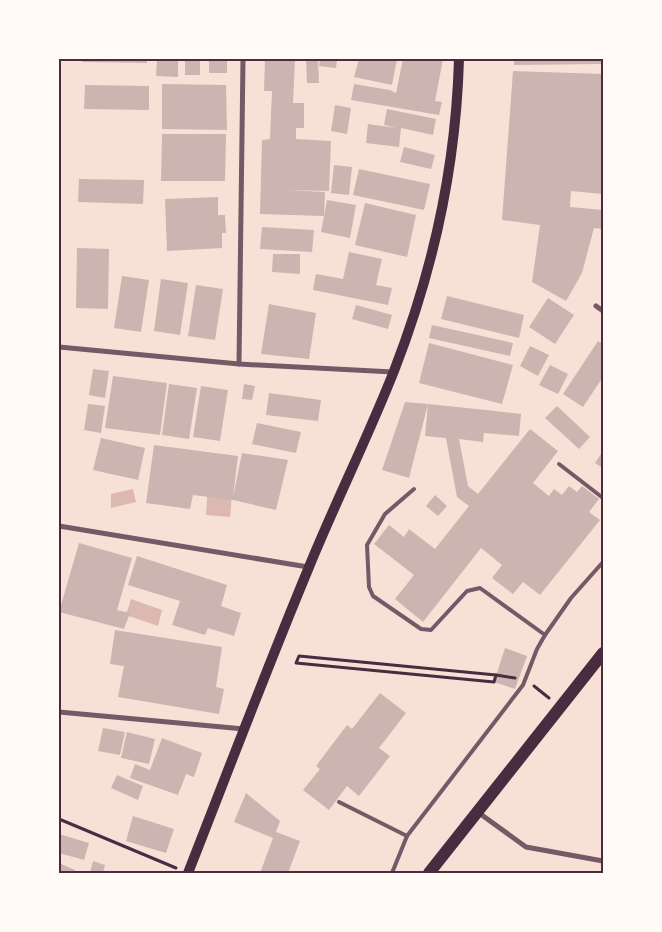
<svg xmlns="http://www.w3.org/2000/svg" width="662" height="932" viewBox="0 0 662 932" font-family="'Noto Sans',sans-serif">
  <rect width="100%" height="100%" fill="#f7e1d7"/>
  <g fill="#dcb8b0">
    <path d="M208,482L233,484L230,517L206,515Z"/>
    <path d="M133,489L136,502L111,508V494Z"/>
    <path d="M131,599L162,610L158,626L126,615Z"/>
  </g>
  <g fill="#ccb4b1">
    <path d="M82,59H147V63L82,62Z"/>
    <path d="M157,59H178V77L156,76Z"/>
    <rect x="185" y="59" width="15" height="16"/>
    <rect x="209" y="59" width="18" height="14"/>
    <path d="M265,59H295L293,103H304V128H296V139L331,141L329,191L287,190L325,192L324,216L260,214L262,140L270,139L272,91H264Z"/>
    <path d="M306,59H318L319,83H307Z"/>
    <path d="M320,59H337L336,68L319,66Z"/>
    <path d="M359,59H397L392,85L354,77Z"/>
    <path d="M403,59H443L435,101L442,102L439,115L351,100L354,84L390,90L396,93Z"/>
    <path d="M514,59H603V64L514,65Z"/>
    <path d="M513,71L603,74V194L571,191L570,207L603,210V229L594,228L582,273L566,301L532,282L540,225L502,220Z"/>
    <path d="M162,84L226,85L227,130L162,129Z"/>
    <path d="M85,85L149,86V110L84,109Z"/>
    <path d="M335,105L351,108L347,134L331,131Z"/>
    <path d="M387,109L436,119L433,135L401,128L399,147L366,143L368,124L396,128L384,125Z"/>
    <path d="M162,134H226L225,181H161Z"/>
    <path d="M404,147L435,155L431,169L400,162Z"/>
    <path d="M334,165L352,167L349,195L331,193Z"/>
    <path d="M359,169L430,184L424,210L353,195Z"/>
    <path d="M79,179L144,180L143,204L78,202Z"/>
    <path d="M218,197V215H225L226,233H222V248L167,251L165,199Z"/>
    <path d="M327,200L356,205L350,238L321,232Z"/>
    <path d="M365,203L416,215L407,257L355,245Z"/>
    <path d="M262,227L314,230L312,252L260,249Z"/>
    <path d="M77,248L109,249L108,309L76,308Z"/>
    <path d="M349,252L382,259L376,285L392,288L388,305L313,290L316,274L343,279Z"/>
    <path d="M273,254H300V274L272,272Z"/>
    <path d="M122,276L149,280L141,332L114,328Z"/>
    <path d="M161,279L188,283L180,335L154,331Z"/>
    <path d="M196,285L223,289L215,340L188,336Z"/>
    <path d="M447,296L524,315L519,338L441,319Z"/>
    <path d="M548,298L574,315L555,344L529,327Z"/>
    <path d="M269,304L316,313L309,359L261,354Z"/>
    <path d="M356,305L392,315L388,329L352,319Z"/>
    <path d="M432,325L513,343L510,356L429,338Z"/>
    <path d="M598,341L603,344V377L583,407L563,394Z"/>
    <path d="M429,343L513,365L502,404L419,383Z"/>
    <path d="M530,346L549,355L538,376L520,366Z"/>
    <path d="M550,365L568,374L558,394L539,385Z"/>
    <path d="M93,369L109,371L105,398L89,395Z"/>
    <path d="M113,376L167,383L160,435L105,428Z"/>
    <path d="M169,384L197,388L189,439L162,435Z"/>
    <path d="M244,384L255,386L252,400L242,399Z"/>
    <path d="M201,386L228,390L220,441L193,437Z"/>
    <path d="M269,393L321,400L318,421L266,415Z"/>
    <path d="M405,402L428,404L486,410L521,414L519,436L484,433L483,442L459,439L468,486L478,494L530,429L558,451L533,483L549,496L554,489L562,495L569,486L577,492L582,486L599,499L589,512L600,520L540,595L523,582L513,594L492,578L502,565L481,548L423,622L395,599L414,575L374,544L389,525L404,537L409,529L435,549L469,506L457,497L446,438L425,436L428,404L409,478L382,470Z"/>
    <path d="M88,404L105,406L101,433L84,430Z"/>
    <path d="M557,406L590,437L579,449L545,418Z"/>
    <path d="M257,423L301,432L296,453L252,444Z"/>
    <path d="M101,438L145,448L138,480L93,470Z"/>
    <path d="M154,445L238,456L233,497L242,453L288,460L276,510L233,500L193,495L190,509L146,503Z"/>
    <path d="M603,451V468L595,463Z"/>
    <path d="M435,495L447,506L438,516L426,506Z"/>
    <path d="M79,543L132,558L117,610L130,613L124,629L59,612Z"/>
    <path d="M137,556L227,585L221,606L241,613L234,636L208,628L205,635L172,625L180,601L128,585Z"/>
    <path d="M115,630L222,647L216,687L224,689L219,714L118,697L124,666L110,664Z"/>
    <path d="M505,648L527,656L515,689L494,682Z"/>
    <path d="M380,693L406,713L379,748L390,756L359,796L347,786L329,810L303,790L320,769L316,766L347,725L352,729Z"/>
    <path d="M103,728L125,732L120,755L98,751Z"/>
    <path d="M127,732L155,739L149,764L121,758Z"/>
    <path d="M162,738L202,753L194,777L186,774L178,795L130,778L135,764L150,770Z"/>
    <path d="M117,775L143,786L138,800L111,788Z"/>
    <path d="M246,793L280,821L276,832L300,841L288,873H260L273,838L234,822Z"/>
    <path d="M133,816L174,829L166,853L126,841Z"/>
    <path d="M59,834L89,843L84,860L59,853Z"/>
    <path d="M93,861L105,865L103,873H90Z"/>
    <path d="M59,863L75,870L73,873H59Z"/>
  </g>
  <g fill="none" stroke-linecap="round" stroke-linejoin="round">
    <g stroke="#4a2c40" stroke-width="3">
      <path d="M299,656L496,675L494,682L296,663Z"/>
      <path d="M496,675L515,678"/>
      <path d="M534,686L549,698"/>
      <path d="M59,819L176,868"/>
    </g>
    <g stroke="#755966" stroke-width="4">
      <path d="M559,464L603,498"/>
      <path d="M414,489L385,514L367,545L369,587L373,596L421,629L431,630L467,591L480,588L545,635"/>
      <path d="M339,802L407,836"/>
      <path d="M392,873L407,836L523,685L537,649L545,635L571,598L603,562"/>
    </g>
    <g stroke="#755966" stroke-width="5">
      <path d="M596,306L603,311"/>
      <path d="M59,347L239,364L393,372"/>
      <path d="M239,364L243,59"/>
      <path d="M59,526L308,567"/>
      <path d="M59,712L244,729"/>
      <path d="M479,813L526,847L603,861"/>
    </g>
    <path stroke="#4a2c40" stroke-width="10" d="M188,873C228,771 267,668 309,567C336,501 368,437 394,371C433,271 456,167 459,59"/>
    <path stroke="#4a2c40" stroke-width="12" d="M429,873L603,653"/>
  </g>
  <rect width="662" height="932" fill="none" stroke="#fffaf5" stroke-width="120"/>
  <rect x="60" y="60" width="542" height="812" fill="none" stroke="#4a2c40" stroke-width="2"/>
</svg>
